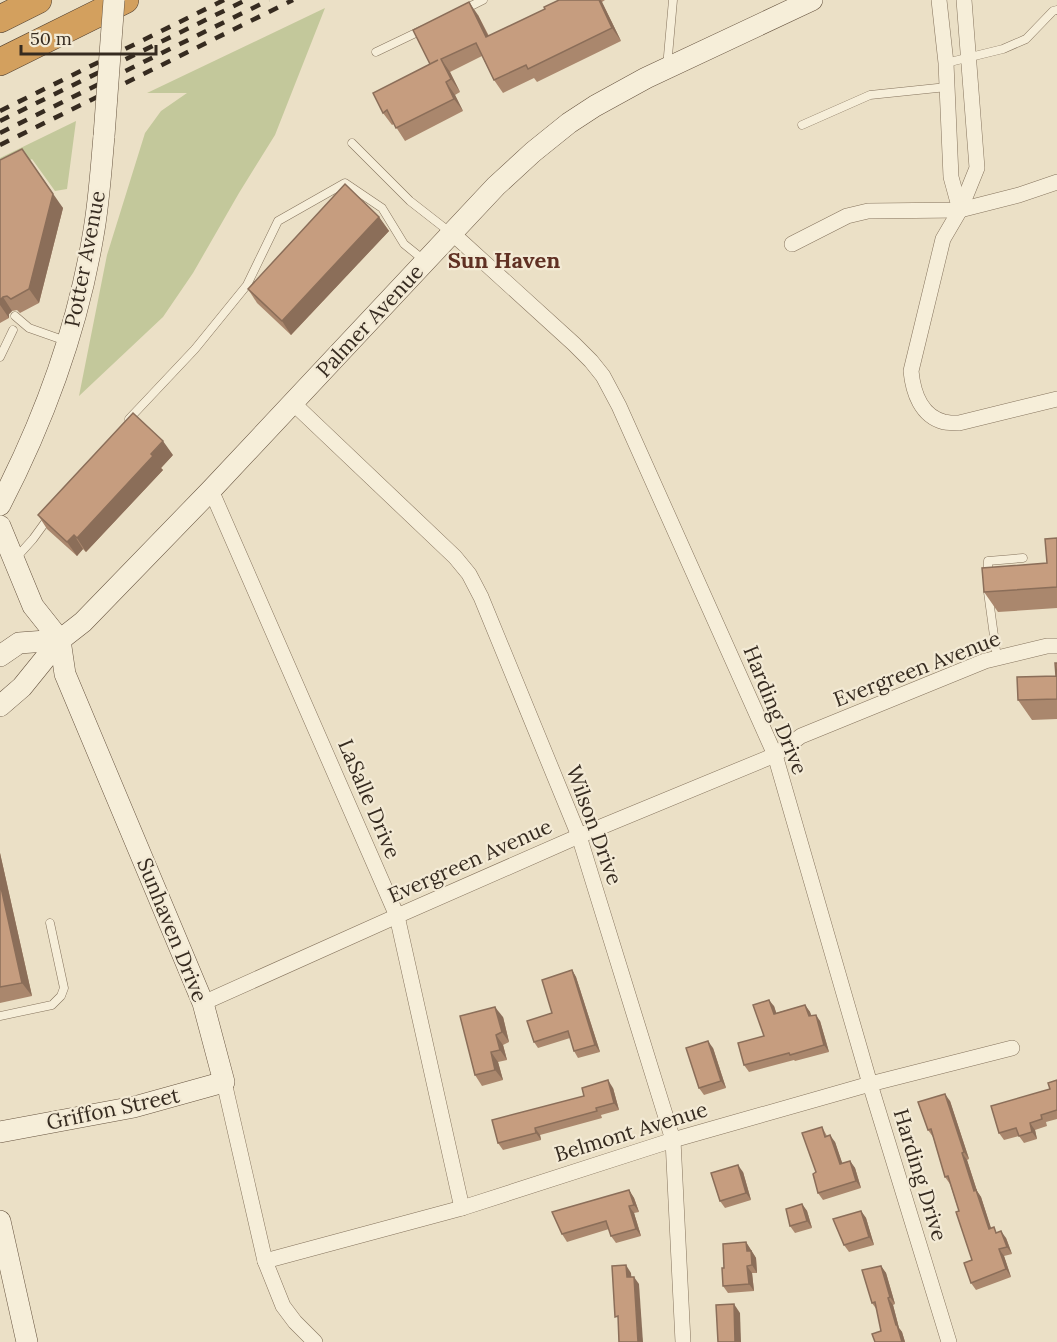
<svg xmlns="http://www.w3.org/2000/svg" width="1057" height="1342" viewBox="0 0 1057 1342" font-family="Lora,serif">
  <rect width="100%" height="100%" fill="#ebe0c6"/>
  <g fill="#c3c89b">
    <path d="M325,8L275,135L239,193L193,273L163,317L79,396L107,255L145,133L161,111L187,93H147Z"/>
    <path d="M76,121L67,189L55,191L32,159L0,175V158Z"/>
  </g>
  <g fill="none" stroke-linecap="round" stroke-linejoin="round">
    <g stroke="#85735d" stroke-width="9">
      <g id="lane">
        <path d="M463,10L483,0"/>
        <path d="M376,52L422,30"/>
        <path d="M946,63L1003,49L1026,39L1053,11L1057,10"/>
        <path d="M667,67L673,0"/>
        <path d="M802,125L870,95L947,87"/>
        <path d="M352,143L410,201L451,233"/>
        <path d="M15,316L29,328L66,341"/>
        <path d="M0,357L13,330"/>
        <path d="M129,419L195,349L247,285L278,221L345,183L382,208L404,244L425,261"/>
        <path d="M15,559L33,539L49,517"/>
        <path d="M988,577V561L1023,558"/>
        <path d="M988,592L997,658"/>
        <path d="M0,1016L52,1005L61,996L64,988L50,923"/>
      </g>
    </g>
    <g stroke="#85735d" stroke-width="16">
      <g id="street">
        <path d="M939,0L946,63L951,177L960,210"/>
        <path d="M964,0L977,168L960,210L943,239L911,371C913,392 921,416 944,422C949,423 955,423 959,423L1057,399"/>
        <path d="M452,233L574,344L591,361L603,376L619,406L775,755L870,1084L949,1342"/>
        <path d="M792,244L847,216L868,211L960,210L1019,195L1057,182"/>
        <path d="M293,403L455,557L469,574L481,597L579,836L673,1140L683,1342"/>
        <path d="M211,490L397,916L462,1208"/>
        <path d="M203,1003L397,916L579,836L775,755L801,736L985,661L1047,646H1057"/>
        <path d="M224,1082L265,1261L283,1306L295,1322L315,1342"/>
        <path d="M265,1261L462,1208L673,1140L870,1084L1012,1048"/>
      </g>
    </g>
    <g stroke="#675440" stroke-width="22">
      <g id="secondary">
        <path d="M0,505C44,420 77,330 93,236C99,203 101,169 104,136"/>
        <path d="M0,526L33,606L60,640L65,674L203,1003L224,1082L134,1107L0,1132"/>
        <path d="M0,656L19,643L60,640"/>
        <path d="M0,706L22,687L60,640L83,622L211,490L496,186L533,152L569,123L595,106L646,78L812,0"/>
        <path d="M0,1221L27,1342"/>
      </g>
    </g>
    <g stroke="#534131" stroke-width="28">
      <g id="highway">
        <path d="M0,19L38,0"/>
        <path d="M0,62L125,0"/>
      </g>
    </g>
    <use href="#lane" stroke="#f6eed9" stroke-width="8"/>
    <use href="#street" stroke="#f6eed9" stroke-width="15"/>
    <use href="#secondary" stroke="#f6eed9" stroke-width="21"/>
    <use href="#highway" stroke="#d3a05e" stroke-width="27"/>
    <g stroke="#362b20" stroke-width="4.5" stroke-dasharray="10 10" stroke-linecap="butt">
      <path d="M0,111L224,0"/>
      <path d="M0,121L246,0"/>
      <path d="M0,133L269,0"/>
      <path d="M0,145L293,0"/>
    </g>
    <g stroke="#675440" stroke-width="22" stroke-linecap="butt">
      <path id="secondary-bridge" d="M104,136L114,0"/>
    </g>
    <use href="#secondary-bridge" stroke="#f6eed9" stroke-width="21"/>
  </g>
  <g fill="#aa876d">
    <path d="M559,0H605L602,2L621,41L537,82L534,78L503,93L494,80L482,56L450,72L460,92L455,95L463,111L405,141L394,124L392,125L383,113L478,15L489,36L545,9Z"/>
    <path d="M0,160L63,208L39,303L20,313L17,310L12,311L9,314V318L0,323Z"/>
    <path d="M379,217L389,231L291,335L257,303L248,289Z"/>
    <path d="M173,455L161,468L163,470L86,552L83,549L77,556L47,529L38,515Z"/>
    <path d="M1057,538V608L998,612L984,592L1047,563Z"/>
    <path d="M1057,663V719L1032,720L1018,700L1056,676Z"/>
    <path d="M0,853L32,996L0,1003Z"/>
    <path d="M572,970L576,977L600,1052L578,1058L574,1051L570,1038L538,1048L534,1042L552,1013Z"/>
    <path d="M805,1005L810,1012L811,1016L820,1021L829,1052L795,1061L794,1060L749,1072L744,1065L764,1036L774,1006L776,1013Z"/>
    <path d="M503,1017L509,1042L503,1045L507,1060L498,1062L503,1080L482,1086L475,1075Z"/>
    <path d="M713,1048L726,1088L704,1095L699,1088Z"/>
    <path d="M1057,1080V1119L1046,1122L1047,1126L1035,1130L1037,1139L1024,1143L1019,1136L1004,1140L999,1133L1050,1089Z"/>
    <path d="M613,1088L619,1110L601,1115L602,1118L540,1135L541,1140L503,1150L498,1143L584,1096Z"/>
    <path d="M950,1101L969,1159L967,1160L977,1191L981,1197L991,1229L1006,1238L1012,1254L1004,1256L1011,1277L976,1290L971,1283L972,1260L959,1211L950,1184L945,1177L933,1137L928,1130Z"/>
    <path d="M822,1127L827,1136L835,1142L842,1163L850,1161L855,1168L861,1188L823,1200L818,1193L816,1172Z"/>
    <path d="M743,1172L751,1200L725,1208L720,1201Z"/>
    <path d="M629,1190L634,1198L639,1212L634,1213L641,1236L616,1243L611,1236L609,1229L567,1242L562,1234Z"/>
    <path d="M802,1204L807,1211L812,1228L795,1233L790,1226Z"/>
    <path d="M861,1211L866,1218L874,1245L849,1252L844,1245Z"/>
    <path d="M746,1242L756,1258L757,1273H752L754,1291L728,1293L723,1286L724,1268Z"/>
    <path d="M881,1266L886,1273L895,1304L893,1305L899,1328L902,1332L905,1342H875L881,1331L877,1310L872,1303Z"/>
  </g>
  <g fill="#8b6e59">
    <path d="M599,0H601L621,41L612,28Z"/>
    <path d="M469,2L478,15L495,50L486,37Z"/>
    <path d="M441,59L450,72L460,92L451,79Z"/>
    <path d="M446,82L455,95L463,111L454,99Z"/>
    <path d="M22,149L63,208L39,303L29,289Z"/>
    <path d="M379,217L389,231L291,335L282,321Z"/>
    <path d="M3,297L12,311L9,314V318L0,305V300Z"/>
    <path d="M163,441L173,455L161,468L163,470L86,552L77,538Z"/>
    <path d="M74,535L83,549L77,556L67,542Z"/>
    <path d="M0,853L32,996L22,983L0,883Z"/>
    <path d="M572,970L576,977L600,1052L595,1045Z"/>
    <path d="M769,1000L774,1006L779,1021L774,1014Z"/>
    <path d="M805,1005L810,1012L814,1023L809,1016Z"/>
    <path d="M495,1007L503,1017L509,1042L502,1032Z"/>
    <path d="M816,1015L820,1021L829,1052L824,1045Z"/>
    <path d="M496,1035L503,1045L507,1060L500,1050Z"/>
    <path d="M708,1041L713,1048L726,1088L721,1081Z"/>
    <path d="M491,1052L498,1062L503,1080L495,1070Z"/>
    <path d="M608,1080L613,1088L619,1110L614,1103Z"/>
    <path d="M945,1094L950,1101L969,1159L964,1152Z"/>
    <path d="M1030,1123L1035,1130L1037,1139L1032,1132Z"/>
    <path d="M535,1128L540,1135L541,1140L536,1133Z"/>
    <path d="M830,1135L835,1142L845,1171L840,1164Z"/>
    <path d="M962,1153L967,1160L977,1191L981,1197L994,1237L989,1229L974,1191Z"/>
    <path d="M850,1161L855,1168L861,1188L856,1181Z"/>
    <path d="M738,1165L743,1172L751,1200L746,1193Z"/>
    <path d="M629,1190L634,1198L639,1212L634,1205Z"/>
    <path d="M802,1204L807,1211L812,1228L807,1221Z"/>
    <path d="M629,1206L634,1213L641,1236L636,1229Z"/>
    <path d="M861,1211L866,1218L874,1245L869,1237Z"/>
    <path d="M1001,1231L1006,1238L1012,1254L1007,1247Z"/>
    <path d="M746,1242L756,1258L757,1273L752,1265L747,1251Z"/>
    <path d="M999,1249L1004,1256L1011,1277L1006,1269Z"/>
    <path d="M626,1265L631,1273L632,1285L627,1277Z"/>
    <path d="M747,1266L752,1273L754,1291L749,1284Z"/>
    <path d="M881,1266L886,1273L895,1304L890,1297Z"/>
    <path d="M634,1277L639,1284L643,1342H638Z"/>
    <path d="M888,1298L893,1305L899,1328L902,1332L905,1342H902Z"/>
    <path d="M734,1304L740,1313L741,1342H735Z"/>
  </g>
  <g fill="#c69d7f" stroke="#8b6e59" stroke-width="1.5">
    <path d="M559,0H599L612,28L528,69L526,65L494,80L476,43L441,59L451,79L446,82L454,99L396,128L387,110L383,113L373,93L438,60L430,64L413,30L469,2L486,37L545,9L544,7Z"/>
    <path d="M22,149L53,194L29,289L11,299L7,296L3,297L0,300V160Z"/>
    <path d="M345,184L379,217L282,321L248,289Z"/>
    <path d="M133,413L163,441L151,454L153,456L77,538L74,535L67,542L38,515Z"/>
    <path d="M1057,538V587L984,592L982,568L1047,563L1045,539Z"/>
    <path d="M1055,663H1057V699L1018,700L1017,677L1056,676Z"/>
    <path d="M0,883L22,983L0,987Z"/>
    <path d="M572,970L595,1045L574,1051L568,1031L534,1042L527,1021L552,1013L542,980Z"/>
    <path d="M769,1000L774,1014L805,1005L809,1016L816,1015L824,1045L790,1055L789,1053L744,1065L738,1043L764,1036L753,1005Z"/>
    <path d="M495,1007L502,1032L496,1035L500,1050L491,1052L495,1070L475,1075L460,1016Z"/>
    <path d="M708,1041L721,1081L699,1088L686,1048Z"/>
    <path d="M608,1080L614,1103L596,1108L597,1111L535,1128L536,1133L498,1143L492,1120L584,1096L582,1088Z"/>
    <path d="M1057,1080V1110L1041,1115L1042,1119L1030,1123L1032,1132L1019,1136L1016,1128L999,1133L991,1106L1050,1089L1048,1083Z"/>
    <path d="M945,1094L964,1152L962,1153L974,1191L976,1190L989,1229L994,1227L996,1233L1001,1231L1007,1247L999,1249L1006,1269L971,1283L964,1263L972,1260L956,1212L959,1211L948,1176L945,1177L931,1129L928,1130L918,1102Z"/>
    <path d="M822,1127L825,1137L830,1135L840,1164L850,1161L856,1181L818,1193L813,1174L816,1172L802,1133Z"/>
    <path d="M738,1165L746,1193L720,1201L711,1173Z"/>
    <path d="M629,1190L634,1205L629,1206L636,1229L611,1236L606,1221L562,1234L552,1212Z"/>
    <path d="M802,1204L807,1221L790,1226L786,1209Z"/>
    <path d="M861,1211L869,1237L844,1245L833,1219Z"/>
    <path d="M746,1242L747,1251H751L752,1265L747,1266L749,1284L723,1286L722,1268H724L723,1244Z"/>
    <path d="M626,1265L627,1277H634L638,1342H619L618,1316L615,1317L612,1266Z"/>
    <path d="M881,1266L890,1297L888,1298L896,1325H897L902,1342H875L872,1334L881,1331L875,1302L872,1303L862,1270Z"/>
    <path d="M734,1304L735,1342H718L716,1305Z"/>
  </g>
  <g text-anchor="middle" stroke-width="4.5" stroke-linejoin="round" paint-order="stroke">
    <g font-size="21" fill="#362b20" stroke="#f3ead5">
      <text transform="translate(85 259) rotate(-79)" y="7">Potter Avenue</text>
      <text transform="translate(370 321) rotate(-47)" y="7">Palmer Avenue</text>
      <text transform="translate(917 669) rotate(-21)" y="7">Evergreen Avenue</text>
      <text transform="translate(775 710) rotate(68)" y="7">Harding Drive</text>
      <text transform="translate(369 799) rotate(67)" y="7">LaSalle Drive</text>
      <text transform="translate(594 825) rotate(70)" y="7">Wilson Drive</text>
      <text transform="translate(470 861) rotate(-24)" y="7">Evergreen Avenue</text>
      <text transform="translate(172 930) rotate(68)" y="7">Sunhaven Drive</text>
      <text transform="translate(113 1109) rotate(-12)" y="7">Griffon Street</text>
      <text transform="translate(631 1132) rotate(-17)" y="7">Belmont Avenue</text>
      <text transform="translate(920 1175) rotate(73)" y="7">Harding Drive</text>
    </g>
    <g font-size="22" font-weight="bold" fill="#603023" stroke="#f3ead5">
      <text x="504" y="268">Sun Haven</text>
    </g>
  </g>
  <path d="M21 45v9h135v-9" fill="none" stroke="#362b20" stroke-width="3"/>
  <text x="30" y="45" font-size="18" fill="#362b20" stroke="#f3ead5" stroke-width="4.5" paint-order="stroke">50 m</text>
</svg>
